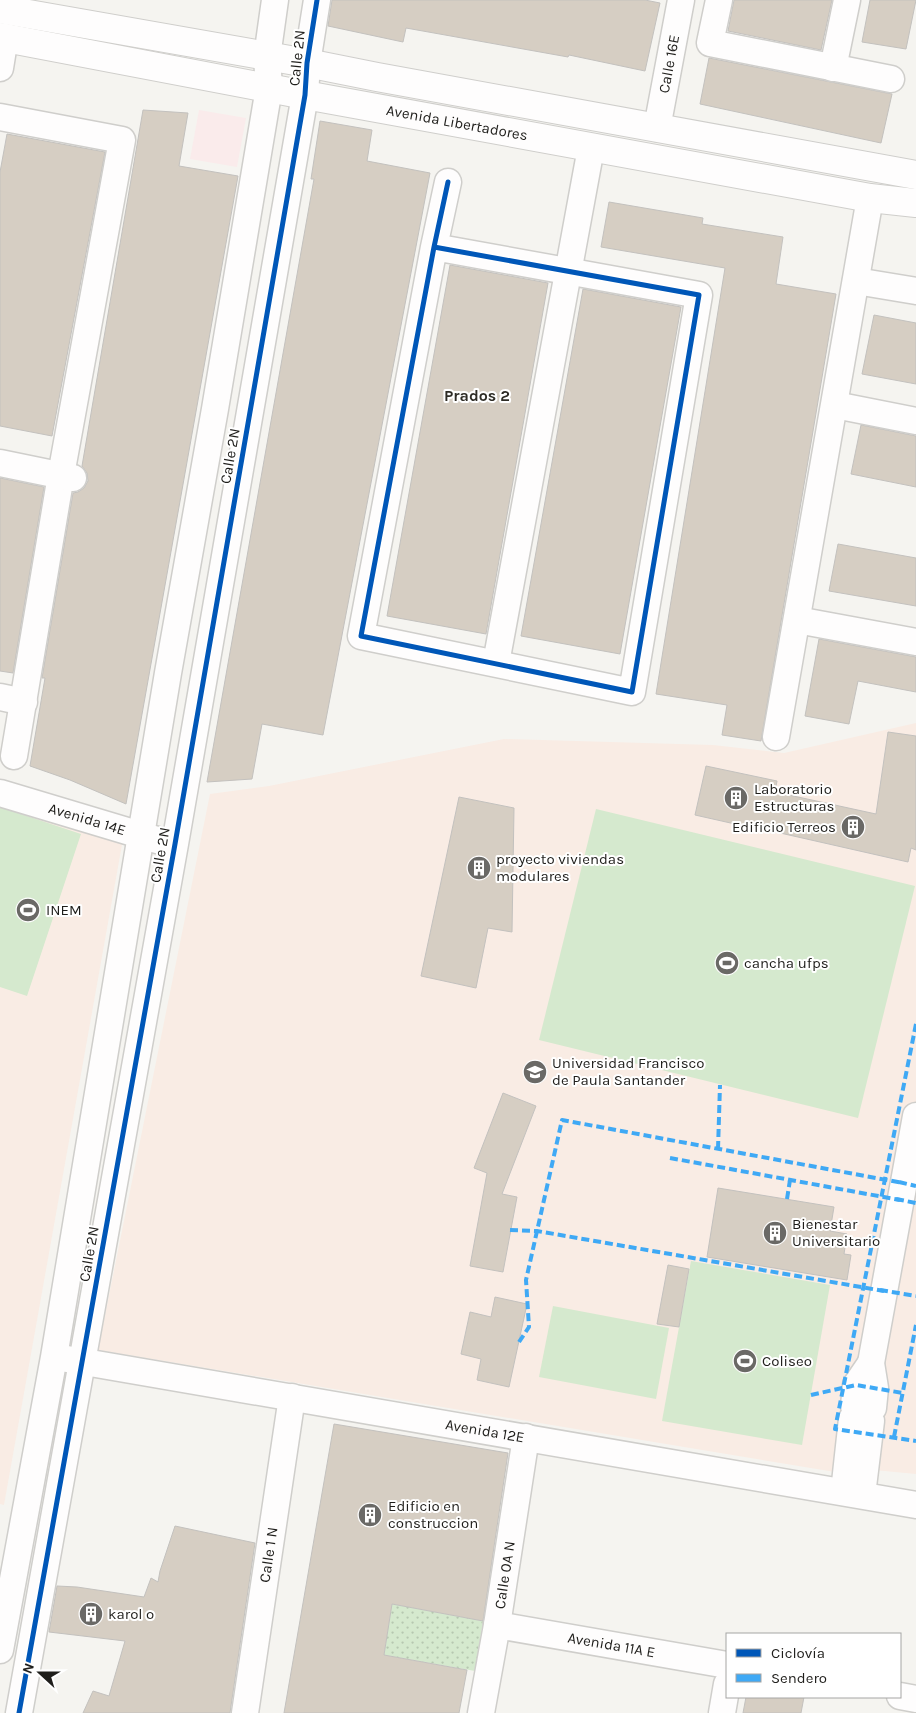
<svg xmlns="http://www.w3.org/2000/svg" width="916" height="1713" viewBox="0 0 916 1713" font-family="Karla,sans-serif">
  <defs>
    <pattern id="grass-dots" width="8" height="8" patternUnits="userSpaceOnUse" patternTransform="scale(1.25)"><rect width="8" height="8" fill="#d5e9ce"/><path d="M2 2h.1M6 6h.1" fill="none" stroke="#b6c7b0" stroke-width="1.8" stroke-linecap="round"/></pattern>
  </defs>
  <rect width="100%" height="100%" fill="#f5f4f0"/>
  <path fill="#faebeb" d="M199,110L246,118L237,167L190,159Z"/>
  <g fill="#f9ece4">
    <path d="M916,723V1474L874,1470L835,1472L98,1350L210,794L269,786L504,739L713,745L784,753Z"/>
    <path d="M0,804L123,839L4,1505L0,1504Z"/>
  </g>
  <path fill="url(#grass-dots)" d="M392,1604L483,1621L475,1671L384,1655Z"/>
  <g fill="#d5e9ce">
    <path d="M0,807L81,834L27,996L0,987Z"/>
    <path d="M596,809L915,886L858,1118L539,1040Z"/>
    <path d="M691,1261L830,1285L802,1445L662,1421Z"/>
    <path d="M553,1306L669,1328L656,1399L539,1377Z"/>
  </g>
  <g fill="#d6cec3" stroke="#c3c1be">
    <path d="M332,0H645L660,3L645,71L569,55L568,57L406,28L403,42L328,26Z"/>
    <path d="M734,0H832L821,50L728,31Z"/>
    <path d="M870,0H916L906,49L862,42Z"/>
    <path d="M709,58L892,94L881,143L700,104Z"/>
    <path d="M143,110L188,113L179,166L238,176L126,804L70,780L30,766L45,678H42L73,493L78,492L84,488L88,481L87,473L82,466Z"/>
    <path d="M320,121L372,130L367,161L430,173L323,735L262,724L252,779L207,782L314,179H311Z"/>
    <path d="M7,134L105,152L52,436L0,426V172Z"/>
    <path d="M609,202L703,218L702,224L783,237L776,284L836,294L761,741L722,735L727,705L656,694L725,268L601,247Z"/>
    <path d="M450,265L548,283L486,634L387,616Z"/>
    <path d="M583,289L681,307L620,654L521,636Z"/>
    <path d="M874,315L916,323V384L862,374Z"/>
    <path d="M861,425L916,436V487L851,474Z"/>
    <path d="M0,478L44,487L13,673L0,671Z"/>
    <path d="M838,544L916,558V606L829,591Z"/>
    <path d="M819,639L916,657V692L858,681L849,724L805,716Z"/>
    <path d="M888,732L916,736V850L911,848L908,862L767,830L766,831L695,815L706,766L777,781L775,792L876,814Z"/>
    <path d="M459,797L514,808L512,932L488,928L476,988L421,976Z"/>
    <path d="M503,1093L536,1106L502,1194L517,1197L503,1272L470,1266L487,1173L474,1168Z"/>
    <path d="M718,1188L834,1207L830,1231L847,1234L844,1254L851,1255L847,1280L707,1257Z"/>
    <path d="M668,1265L689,1269L679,1327L657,1324Z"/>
    <path d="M495,1297L527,1304L509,1387L477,1380L481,1359L461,1354L470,1312L491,1317Z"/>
    <path d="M334,1424L508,1453L483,1621L392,1604L384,1655L467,1670L459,1713H284Z"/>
    <path d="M175,1526L255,1543L230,1713H83L93,1691L109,1696L125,1641L49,1632L57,1586L77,1587L144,1597L151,1578L158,1582L160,1571Z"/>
    <path d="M746,1697H804L801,1713H743Z"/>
  </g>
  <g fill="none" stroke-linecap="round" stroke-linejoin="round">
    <g stroke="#cfcecb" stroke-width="29">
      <g id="minor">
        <path d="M719,0L710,43L891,79"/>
        <path d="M0,68L5,37"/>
        <path d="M833,68L847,0"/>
        <path d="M0,117L122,140L61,475L14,756"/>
        <path id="s1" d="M657,128L681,0"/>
        <path d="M434,247L699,295L632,692L361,636L434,247L448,182"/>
        <path d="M856,281L916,291"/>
        <path d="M835,405L916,421"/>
        <path d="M0,463L73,478"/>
        <path d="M797,620L916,642"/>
        <path d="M496,663L591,148"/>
        <path d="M0,697L24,702"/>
        <path d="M776,737L870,198"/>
        <path id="s2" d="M0,793L157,840"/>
        <path id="s3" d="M67,1359L916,1505"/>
        <path d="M854,1406L856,1385L871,1363"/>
        <path d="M873,1408L875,1388L871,1363L916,1116"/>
        <path d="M844,1492L852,1419"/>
        <path d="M862,1495L871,1421"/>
        <path id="s4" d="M497,1625L727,1665"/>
        <path d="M0,1650L54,1357L168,673L215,409L269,88L267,57L275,0"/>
        <path d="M900,1696L916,1699"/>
        <path d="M19,1713L175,844L305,95L307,63L317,0"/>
        <path id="s5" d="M245,1713L292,1397"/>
        <path id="s6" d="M481,1713L497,1625L526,1437"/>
        <path d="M722,1713L727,1684"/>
      </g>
    </g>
    <g stroke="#cfcecb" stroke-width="30">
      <g id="major">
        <path d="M0,9L307,63L377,77L916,175"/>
        <path id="s7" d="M0,37L305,95L870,198L916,203"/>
      </g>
    </g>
    <use href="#minor" stroke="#fefdfd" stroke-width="26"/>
    <use href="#major" stroke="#fefdfd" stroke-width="28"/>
    <g stroke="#3fa9f5" stroke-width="4" stroke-dasharray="8 4" stroke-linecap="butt">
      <path d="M916,1024L835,1429L916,1441"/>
      <path d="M718,1149L720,1085"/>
      <path d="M670,1158L900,1200"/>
      <path d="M899,1182L916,1186"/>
      <path d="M787,1199L790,1180"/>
      <path d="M896,1199L916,1203"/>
      <path d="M510,1230L537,1231L884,1291"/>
      <path d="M880,1290L916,1296"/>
      <path d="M519,1342L529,1327L526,1280L562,1120L903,1183"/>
      <path d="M811,1395L856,1385L903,1393"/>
      <path d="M894,1437L916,1325"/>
    </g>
    <g stroke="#fff" stroke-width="8">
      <g id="cycleway">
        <path d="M434,247L699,295L632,692L361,636L434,247L448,182"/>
        <path d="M19,1713L175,844L305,95L307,63L317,0"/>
      </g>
    </g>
    <use href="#cycleway" stroke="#0057b8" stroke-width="5"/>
  </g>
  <defs>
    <g id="building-disc" transform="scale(1.25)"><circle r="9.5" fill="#6a6966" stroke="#fff"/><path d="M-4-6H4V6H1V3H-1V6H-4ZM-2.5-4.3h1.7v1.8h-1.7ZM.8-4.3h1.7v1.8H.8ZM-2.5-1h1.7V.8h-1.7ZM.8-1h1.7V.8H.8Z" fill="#fff"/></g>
    <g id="stadium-disc" transform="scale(1.25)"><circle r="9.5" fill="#6a6966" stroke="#fff"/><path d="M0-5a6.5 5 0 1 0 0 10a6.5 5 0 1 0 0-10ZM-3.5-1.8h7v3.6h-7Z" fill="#fff"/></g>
    <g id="university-disc" transform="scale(1.25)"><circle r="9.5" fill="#6a6966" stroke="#fff"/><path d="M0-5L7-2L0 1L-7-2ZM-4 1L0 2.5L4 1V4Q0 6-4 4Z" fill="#fff"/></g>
  </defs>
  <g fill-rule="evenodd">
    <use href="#building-disc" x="736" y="798"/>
    <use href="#building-disc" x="853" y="827"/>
    <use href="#building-disc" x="479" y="868"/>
    <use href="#stadium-disc" x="28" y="910"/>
    <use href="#stadium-disc" x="727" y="963"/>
    <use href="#university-disc" x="535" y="1072"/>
    <use href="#building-disc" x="775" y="1233"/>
    <use href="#stadium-disc" x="745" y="1361"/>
    <use href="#building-disc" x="370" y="1515"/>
    <use href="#building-disc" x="91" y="1614"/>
  </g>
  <g text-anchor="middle" stroke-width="4" stroke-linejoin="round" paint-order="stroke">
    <g font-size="15" fill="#1f1e1b" stroke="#fff">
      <text transform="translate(297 58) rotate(-84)" y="5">Calle 2N</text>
      <text dy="5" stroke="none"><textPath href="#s1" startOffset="65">Calle 16E</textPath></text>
      <text dy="5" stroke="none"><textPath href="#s7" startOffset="465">Avenida Libertadores</textPath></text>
      <text transform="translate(230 456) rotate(-80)" y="5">Calle 2N</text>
      <text dy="5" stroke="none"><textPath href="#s2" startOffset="91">Avenida 14E</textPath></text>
      <text transform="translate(160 855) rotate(-80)" y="5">Calle 2N</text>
      <text transform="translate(89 1254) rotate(-80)" y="5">Calle 2N</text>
      <text dy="5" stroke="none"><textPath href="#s3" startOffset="424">Avenida 12E</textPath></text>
      <text dy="5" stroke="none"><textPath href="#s5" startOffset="160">Calle 1 N</textPath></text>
      <text dy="5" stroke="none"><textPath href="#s6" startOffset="140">Calle 0A N</textPath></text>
      <text dy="5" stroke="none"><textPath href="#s4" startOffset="116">Avenida 11A E</textPath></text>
    </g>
    <g font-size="15" fill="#1f1e1b" stroke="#fff" text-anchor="start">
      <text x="754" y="794">Laboratorio<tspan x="754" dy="17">Estructuras</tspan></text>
      <text x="836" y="832" text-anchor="end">Edificio Terreos</text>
      <text x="496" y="864">proyecto viviendas<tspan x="496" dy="17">modulares</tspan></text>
      <text x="46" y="915">INEM</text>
      <text x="744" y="968">cancha ufps</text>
      <text x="552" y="1068">Universidad Francisco<tspan x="552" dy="17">de Paula Santander</tspan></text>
      <text x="792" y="1229">Bienestar<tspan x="792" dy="17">Universitario</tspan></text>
      <text x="762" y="1366">Coliseo</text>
      <text x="388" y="1511">Edificio en<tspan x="388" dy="17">construccion</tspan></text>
      <text x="108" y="1619">karol o</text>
    </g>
    <g font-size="16" font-weight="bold" fill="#2e2c26" stroke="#fff">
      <text x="477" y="401">Prados 2</text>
    </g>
  </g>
  <rect x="726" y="1633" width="175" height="65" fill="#ffffff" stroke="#a5a5a4"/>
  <rect x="736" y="1649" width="25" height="8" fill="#0057b8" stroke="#a5a5a4"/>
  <text x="771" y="1658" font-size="15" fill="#1f1e1b">Ciclovía</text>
  <rect x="736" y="1674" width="25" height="8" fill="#3fa9f5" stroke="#a5a5a4"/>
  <text x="771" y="1683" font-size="15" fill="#1f1e1b">Sendero</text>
  <g transform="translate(40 1673) rotate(291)" stroke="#ffffff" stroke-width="4" paint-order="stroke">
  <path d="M0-4L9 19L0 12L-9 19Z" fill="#1f1e1b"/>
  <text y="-8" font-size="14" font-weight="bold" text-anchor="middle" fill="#1f1e1b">N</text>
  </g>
</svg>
